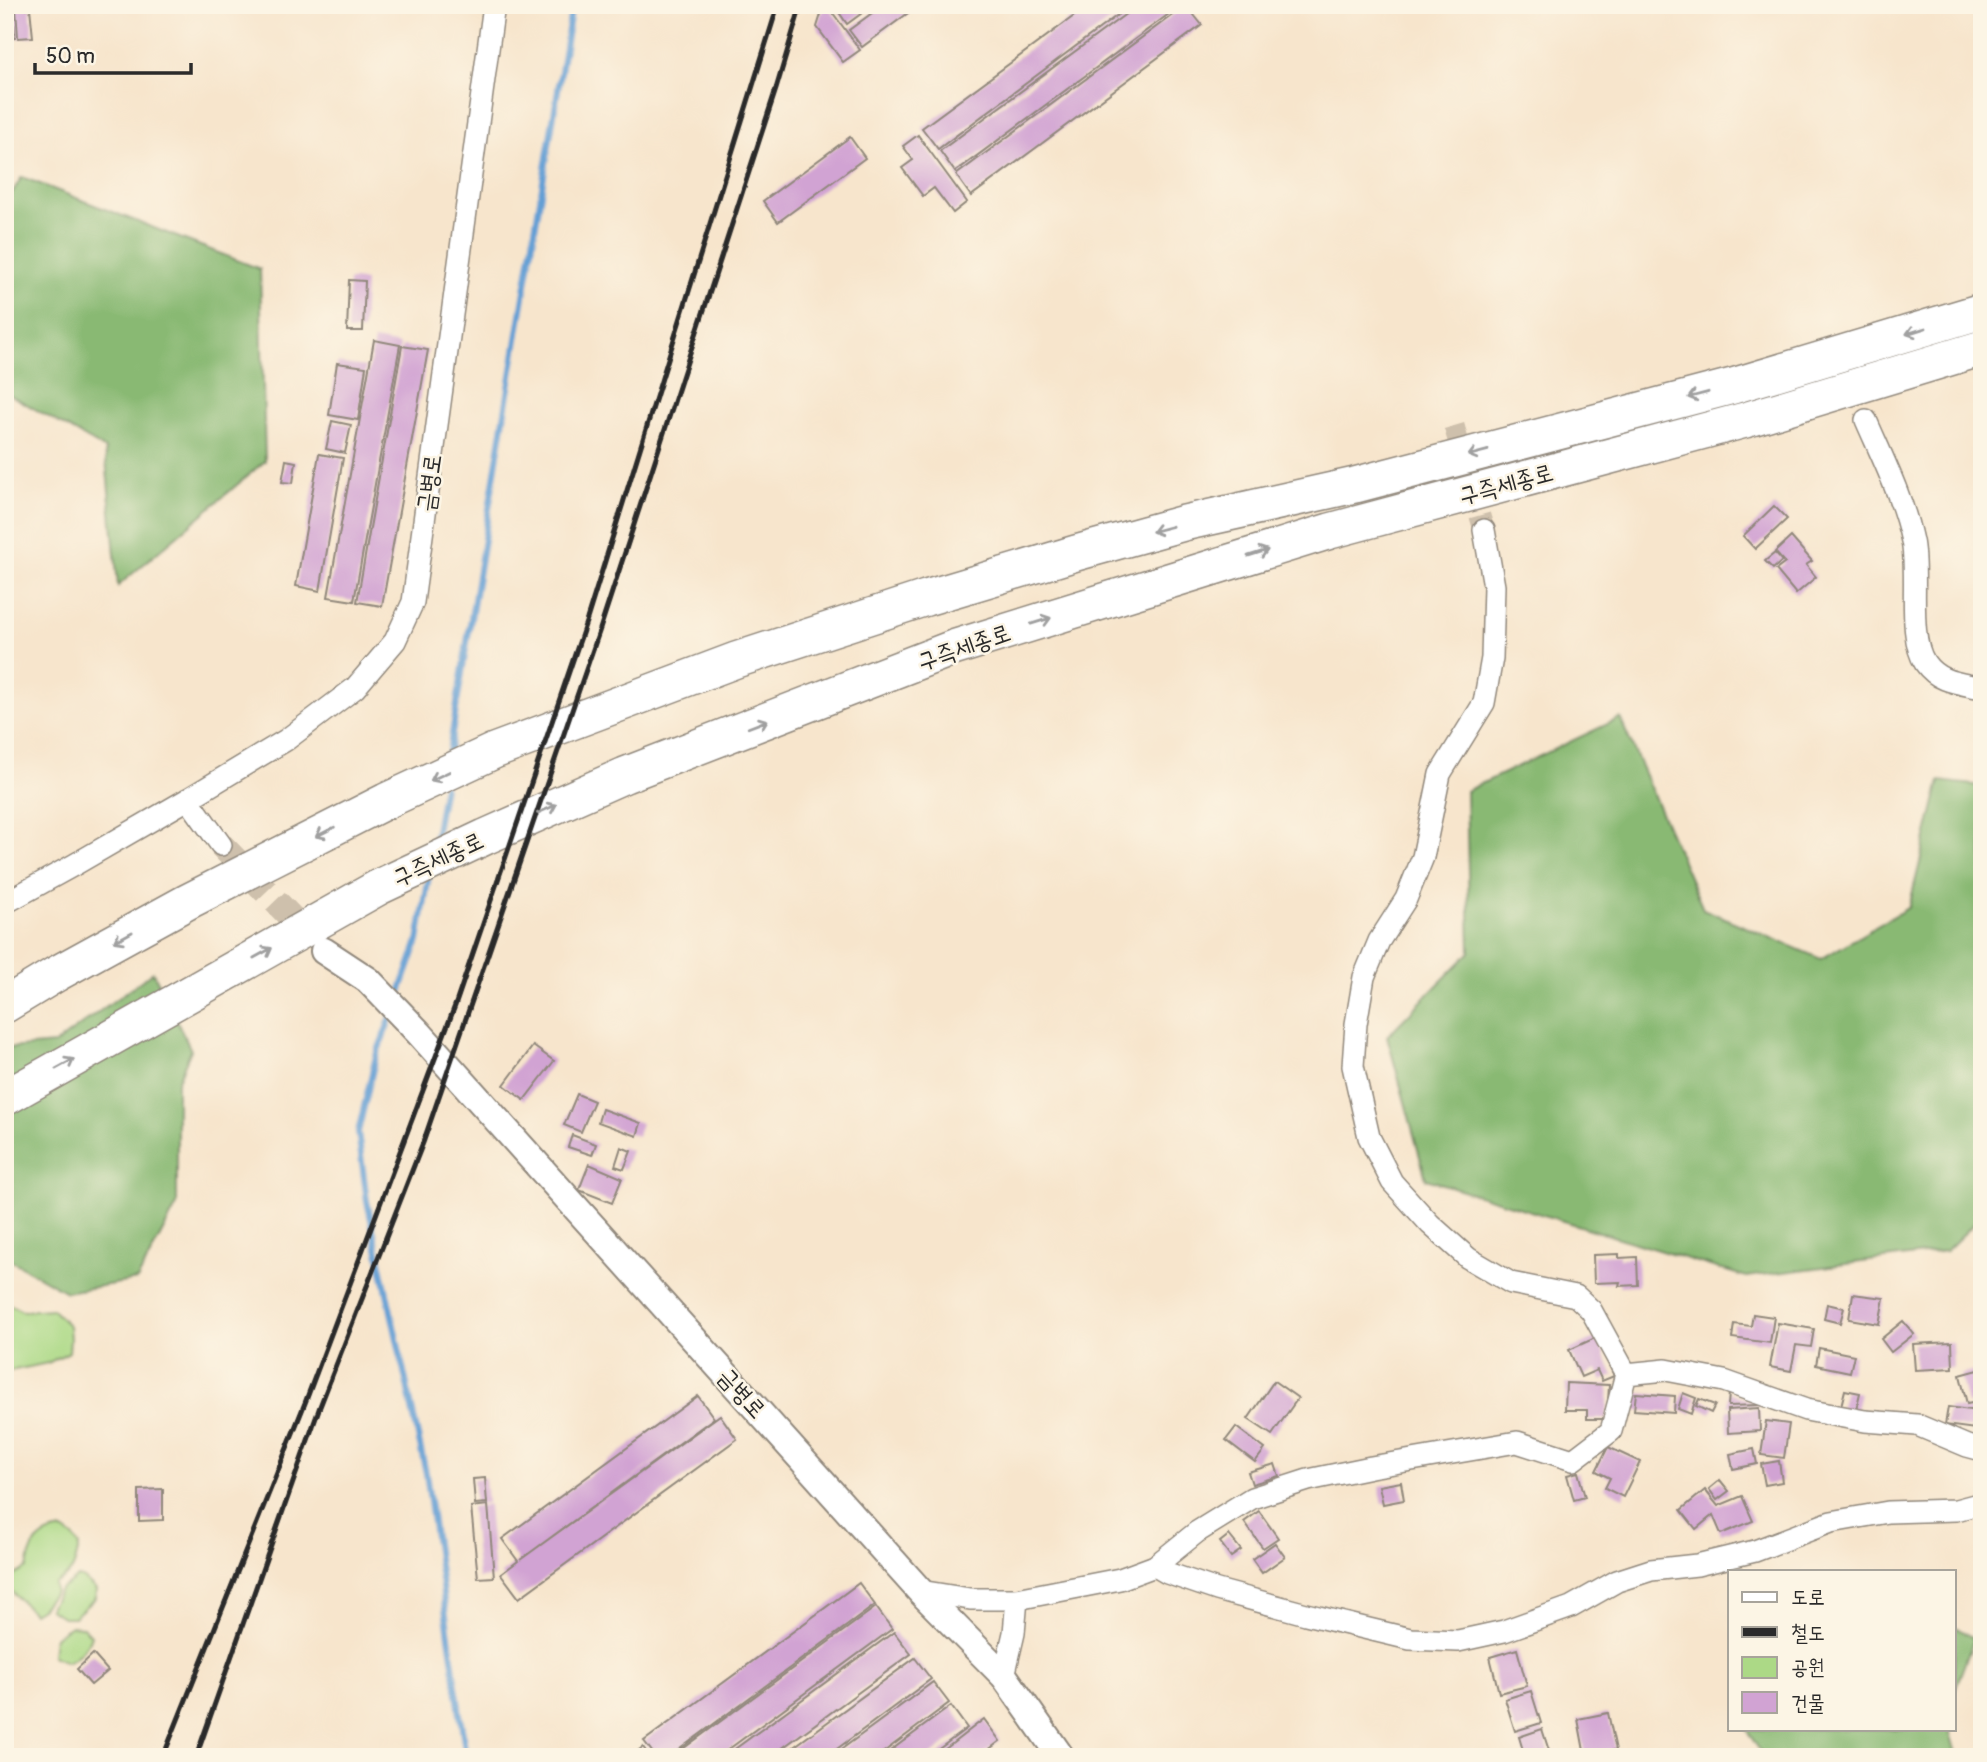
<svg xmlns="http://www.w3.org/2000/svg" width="1987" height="1762" viewBox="0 0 1987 1762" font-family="Pangolin,'Poor Story',sans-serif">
  <rect width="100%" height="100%" fill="#fcf5e5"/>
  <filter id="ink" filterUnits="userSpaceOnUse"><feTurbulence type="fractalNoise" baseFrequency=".0143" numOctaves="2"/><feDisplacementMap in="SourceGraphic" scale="14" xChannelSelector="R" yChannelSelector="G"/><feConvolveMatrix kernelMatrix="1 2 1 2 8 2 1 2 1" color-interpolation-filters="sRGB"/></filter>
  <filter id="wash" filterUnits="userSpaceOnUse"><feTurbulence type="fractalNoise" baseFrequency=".00686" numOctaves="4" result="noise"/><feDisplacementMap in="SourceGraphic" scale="28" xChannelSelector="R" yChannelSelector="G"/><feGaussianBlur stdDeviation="1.57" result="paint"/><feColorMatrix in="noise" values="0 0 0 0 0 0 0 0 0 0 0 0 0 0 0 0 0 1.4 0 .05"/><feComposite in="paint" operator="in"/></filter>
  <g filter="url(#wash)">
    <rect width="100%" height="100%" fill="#f7e5cc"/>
    <g fill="#acd986" stroke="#6c8258" stroke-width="2">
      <path d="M5,1302L22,1311L52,1309L69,1326L70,1339L69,1352L48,1363L5,1372Z"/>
      <path d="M63,1530L73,1537L79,1546C74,1569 75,1572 54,1584L55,1592L41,1608L33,1613L11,1591L8,1579L27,1568C31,1545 38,1533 63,1530Z"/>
      <path d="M78,1577L84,1579L96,1590L95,1598L74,1617H63L49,1609L60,1590Z"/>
      <path d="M71,1626L83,1627L91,1635C87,1649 79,1655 67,1662L52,1656L54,1637Z"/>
    </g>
    <g fill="#89b973" stroke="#5a724f" stroke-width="2">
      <path d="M22,177L260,269L265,461L118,586L105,449L5,392V204Z"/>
      <path d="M1620,718L1703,909L1821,959L1909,907L1940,781L1982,786V1216L1946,1251L1746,1277L1426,1179L1387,1036L1470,952L1466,791Z"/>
      <path d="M153,972L191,1050L177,1082V1205L137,1280L66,1292L5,1257V1046L9,1048L55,1044Z"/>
      <path d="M1954,1626L1974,1639L1954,1692Z"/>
      <path d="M1746,1729H1949L1957,1757H1764Z"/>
    </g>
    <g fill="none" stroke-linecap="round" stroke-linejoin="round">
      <g stroke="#649fd4" stroke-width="6">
        <path d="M448,758L572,5"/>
        <path d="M433,848L444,786"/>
        <path d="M397,1001L418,941L429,876"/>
        <path d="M392,1014L376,1056L358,1132L367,1201L426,1473L466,1757"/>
      </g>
    </g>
    <g id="blocks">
      <g fill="#d1a3d3">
        <path d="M824,5H827L860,50L843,62L817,27Z"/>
        <path d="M834,5H873L847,24Z"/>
        <path d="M883,5H919L862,47L849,30Z"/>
        <path d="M1089,5H1131L938,149L922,128Z"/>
        <path d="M1138,5H1181L955,172L940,151Z"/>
        <path d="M1186,5L1202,25L971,196L956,175Z"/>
        <path d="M30,8L33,37L18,38L16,9Z"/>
        <path d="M5,25H14L15,38L5,39Z"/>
        <path d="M918,135L967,202L953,213L934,188L923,196L902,168L913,160L903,146Z"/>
        <path d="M850,137L865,158L778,222L763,201Z"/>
        <path d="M349,280L365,281L363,331H347Z"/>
        <path d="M374,340L400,345L354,601L328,597Z"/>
        <path d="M402,346L428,350L382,606L357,602Z"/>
        <path d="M337,363L366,367L358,420L329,415Z"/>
        <path d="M332,421L351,425L345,453L326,449Z"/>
        <path d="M319,454L343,458L320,591L296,586Z"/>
        <path d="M286,460L296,462L293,483L282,482Z"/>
        <path d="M1774,506L1787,519L1755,549L1743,536Z"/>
        <path d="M1791,537L1812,561L1806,565L1816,577L1796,594L1776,570L1785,563L1775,552Z"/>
        <path d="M1775,553L1782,561L1773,569L1765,561Z"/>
        <path d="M533,1046L554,1061L524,1100L504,1085Z"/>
        <path d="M577,1094L594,1101L581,1132L564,1125Z"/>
        <path d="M602,1109L641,1123L637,1136L598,1122Z"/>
        <path d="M572,1135L596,1144L592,1155L568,1147Z"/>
        <path d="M621,1147L631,1151L624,1169L615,1166Z"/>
        <path d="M589,1164L622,1178L612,1203L579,1190Z"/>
        <path d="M1619,1254V1258L1637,1257L1638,1285L1619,1286L1620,1282L1594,1283L1593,1255Z"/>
        <path d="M1853,1294L1884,1298L1879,1324L1849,1319Z"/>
        <path d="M1827,1304L1844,1308L1840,1323L1824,1319Z"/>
        <path d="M1753,1314L1774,1317L1770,1343L1732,1338L1734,1324L1751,1326Z"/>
        <path d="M1903,1321L1914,1334L1891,1352L1881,1339Z"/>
        <path d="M1778,1323L1814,1329L1811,1347L1796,1345L1791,1371L1770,1367Z"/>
        <path d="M1597,1337L1614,1376L1602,1381L1597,1370L1581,1377L1569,1350Z"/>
        <path d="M1952,1342L1953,1368L1915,1370L1913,1344Z"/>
        <path d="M1819,1348L1854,1355L1850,1372L1816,1365Z"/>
        <path d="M1982,1369V1401L1967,1404L1960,1375Z"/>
        <path d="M1274,1381L1298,1398L1272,1435L1248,1419Z"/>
        <path d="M1566,1383L1609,1385L1607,1419H1587V1410H1565Z"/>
        <path d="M1845,1390L1860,1393L1855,1414L1840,1410Z"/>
        <path d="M1729,1392L1761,1405L1728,1406Z"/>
        <path d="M1636,1393L1675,1396L1674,1413L1634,1410Z"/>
        <path d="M1683,1393L1696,1398L1691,1414L1678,1409Z"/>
        <path d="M698,1396L714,1418L520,1560L720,1415L737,1439L519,1598L501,1574L518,1561L502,1539Z"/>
        <path d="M1699,1399L1715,1405L1711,1413L1696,1406Z"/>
        <path d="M1948,1407L1978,1411L1975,1429L1945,1425Z"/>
        <path d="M1759,1408L1760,1431L1728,1433L1727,1410Z"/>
        <path d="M1766,1421L1789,1424L1784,1458L1761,1455Z"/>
        <path d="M1236,1427L1265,1449L1255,1462L1226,1440Z"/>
        <path d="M1608,1447L1640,1462L1623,1497L1605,1488L1610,1478L1596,1471Z"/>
        <path d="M1754,1449L1757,1464L1733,1469L1730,1454Z"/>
        <path d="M1779,1461L1782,1482L1765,1485L1761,1464Z"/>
        <path d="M1275,1464L1279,1476L1252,1484L1248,1472Z"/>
        <path d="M1578,1472L1585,1497L1574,1500L1567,1475Z"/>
        <path d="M485,1478L487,1503L475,1504L473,1479Z"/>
        <path d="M1720,1480L1729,1491L1717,1500L1709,1489Z"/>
        <path d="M1401,1482L1404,1500L1383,1504L1379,1486Z"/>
        <path d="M163,1489V1520L139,1521V1490Z"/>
        <path d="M1705,1490L1718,1506L1742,1496L1753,1521L1721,1534L1713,1515L1696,1529L1681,1510Z"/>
        <path d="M488,1505L494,1577L478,1578L471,1507Z"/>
        <path d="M1259,1511L1278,1538L1263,1548L1244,1522Z"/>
        <path d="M1229,1535L1241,1550L1231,1557L1220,1542Z"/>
        <path d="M1275,1543L1285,1557L1262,1573L1252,1559Z"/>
        <path d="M859,1583L875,1605L669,1757H656L644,1741Z"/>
        <path d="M876,1607L892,1629L718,1757H672Z"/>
        <path d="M894,1632L911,1654L770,1757H724Z"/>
        <path d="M1517,1649L1527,1686L1499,1693L1490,1657Z"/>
        <path d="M93,1654L108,1671L91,1685L77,1669Z"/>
        <path d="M915,1658L931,1679L826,1757H780Z"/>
        <path d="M933,1682L949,1703L877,1757H831Z"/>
        <path d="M1531,1691L1541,1723L1515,1731L1505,1699Z"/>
        <path d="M951,1706L967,1728L928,1757H882Z"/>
        <path d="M1608,1713L1616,1750L1585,1756L1578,1719Z"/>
        <path d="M984,1719L1000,1741L979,1757H935Z"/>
        <path d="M1542,1729L1551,1757H1525L1519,1737Z"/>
        <path d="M643,1747L650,1757H630Z"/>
      </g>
    </g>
  </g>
  <g filter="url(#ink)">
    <use href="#blocks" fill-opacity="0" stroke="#91887c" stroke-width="2"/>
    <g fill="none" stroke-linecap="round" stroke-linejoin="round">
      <path stroke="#cec0ac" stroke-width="21" stroke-dasharray="21 10" stroke-linecap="butt" d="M1454,426L1484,530"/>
      <path stroke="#cec0ac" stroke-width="26" stroke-dasharray="26 13" stroke-linecap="butt" d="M221,845L315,942"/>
      <g stroke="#91887c" stroke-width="24">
        <g id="minor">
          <path d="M1866,420C1883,459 1903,499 1912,541C1919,574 1907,636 1925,663C1939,683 1960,683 1982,688"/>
          <path d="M1484,530L1494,586L1492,658L1484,703L1440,774L1423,857L1406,899L1379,941L1364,977L1356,1024L1353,1066L1369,1137L1392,1182L1430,1224L1468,1258L1511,1283L1576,1296L1591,1310L1626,1374"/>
          <path d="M221,845L188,799L286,740L355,688L395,641L413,602L494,5"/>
          <path d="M5,903L74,865L188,799"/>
          <path d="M1155,1566L1167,1573L1217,1590L1306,1614L1410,1639L1458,1641L1504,1631L1571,1607L1617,1581L1651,1570L1697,1565L1755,1551L1831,1522L1888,1512L1956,1510L1982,1503"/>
          <path d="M920,1591L970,1599H1017L1120,1579L1155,1566L1197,1532L1252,1498L1308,1480L1371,1467L1517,1442L1573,1460L1611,1431L1626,1374L1666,1370L1724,1381L1806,1410L1865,1421L1917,1425L1967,1446L1982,1450"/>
          <path d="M1004,1676L1014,1633L1017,1599"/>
        </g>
      </g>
      <g stroke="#91887c" stroke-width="30">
        <path id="tertiary" d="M324,951L368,980L419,1033L920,1591L1004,1676L1061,1757"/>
      </g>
      <g stroke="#91887c" stroke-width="38">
        <g id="trunk">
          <path d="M5,1005L56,974L187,902L386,801L494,751L736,660L926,598L1076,553L1184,523L1355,485L1733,386L1982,311"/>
          <path d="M5,1098L379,887L485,837L625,775L953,648L1330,531L1745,420L1982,348"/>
        </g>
      </g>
      <use href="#minor" stroke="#fff" stroke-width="21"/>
      <use href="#tertiary" stroke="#fff" stroke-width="26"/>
      <use href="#trunk" stroke="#fff" stroke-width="35"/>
      <g stroke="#2b2b2b" stroke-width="5">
        <path d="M163,1757L305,1403L456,1003L587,619L778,5"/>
        <path d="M196,1757L319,1409L424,1140L600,629L776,89L801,5"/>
      </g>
    </g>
    <defs><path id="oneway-shaft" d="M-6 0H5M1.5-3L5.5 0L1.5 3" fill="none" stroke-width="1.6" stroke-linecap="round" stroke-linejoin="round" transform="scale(1.75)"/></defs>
    <g stroke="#a0a0a0">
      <use href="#oneway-shaft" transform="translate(1916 331) rotate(163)"/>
      <use href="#oneway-shaft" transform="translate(1698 395) rotate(165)"/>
      <use href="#oneway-shaft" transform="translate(1478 453) rotate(165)"/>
      <use href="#oneway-shaft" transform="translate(1162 529) rotate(165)"/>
      <use href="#oneway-shaft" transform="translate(1258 553) rotate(-17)"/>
      <use href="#oneway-shaft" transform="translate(1041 621) rotate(-17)"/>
      <use href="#oneway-shaft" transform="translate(758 724) rotate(-21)"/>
      <use href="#oneway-shaft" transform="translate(440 776) rotate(155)"/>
      <use href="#oneway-shaft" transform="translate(547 809) rotate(-24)"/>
      <use href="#oneway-shaft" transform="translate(325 832) rotate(153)"/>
      <use href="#oneway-shaft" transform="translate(123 937) rotate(151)"/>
      <use href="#oneway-shaft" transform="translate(263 953) rotate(-29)"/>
      <use href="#oneway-shaft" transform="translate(65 1064) rotate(-29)"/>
    </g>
  </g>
  <g text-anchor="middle" stroke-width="5" stroke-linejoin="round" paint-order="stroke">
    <g font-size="24" fill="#2b2b2b" stroke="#fcf5e5">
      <text transform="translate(429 483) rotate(-82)" y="8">금병로</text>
      <text transform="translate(1506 484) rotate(-15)" y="8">구즉세종로</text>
      <text transform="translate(964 647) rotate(-19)" y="8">구즉세종로</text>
      <text transform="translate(438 859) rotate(-25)" y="8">구즉세종로</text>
      <text transform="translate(742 1393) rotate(48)" y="8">금병로</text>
    </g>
  </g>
  <rect width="1987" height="1762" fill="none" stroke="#fcf5e5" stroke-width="28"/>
  <rect x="1728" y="1570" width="228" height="161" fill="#fcf5e5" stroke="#a8a49b" stroke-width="2"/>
  <rect x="1742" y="1592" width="35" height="10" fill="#ffffff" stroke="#a8a49b" stroke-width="2"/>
  <text x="1791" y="1604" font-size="21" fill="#2b2b2b">도로</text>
  <rect x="1742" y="1627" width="35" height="10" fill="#2b2b2b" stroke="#a8a49b" stroke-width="2"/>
  <text x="1791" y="1640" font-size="21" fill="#2b2b2b">철도</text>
  <rect x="1742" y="1657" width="35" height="21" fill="#acd986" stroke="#a8a49b" stroke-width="2"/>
  <text x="1791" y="1674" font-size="21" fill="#2b2b2b">공원</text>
  <rect x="1742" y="1692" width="35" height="21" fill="#d1a3d3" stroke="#a8a49b" stroke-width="2"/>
  <text x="1791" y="1710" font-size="21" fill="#2b2b2b">건물</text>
  <path d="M35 63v10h156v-10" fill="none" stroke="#2b2b2b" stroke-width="3.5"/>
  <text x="46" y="63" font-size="21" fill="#2b2b2b" stroke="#fcf5e5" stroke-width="5" paint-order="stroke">50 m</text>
</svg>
